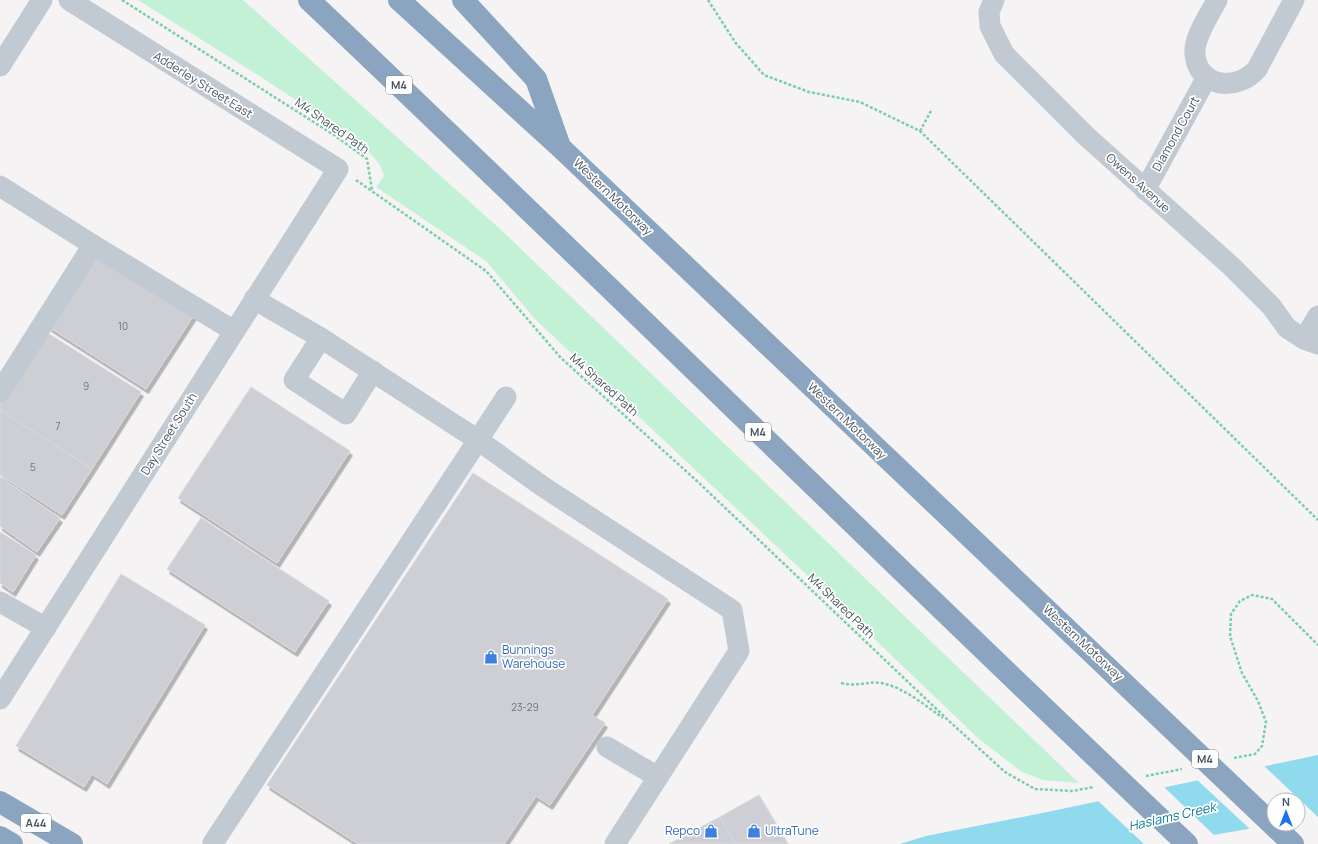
<svg xmlns="http://www.w3.org/2000/svg" width="1318" height="844" viewBox="0 0 1318 844" font-family="Manrope,sans-serif">
  <defs>
    <filter id="shadow"><feDropShadow dx="2.5" dy="4.5" stdDeviation="0" flood-color="#0004"/></filter>
  </defs>
  <rect width="100%" height="100%" fill="#f5f3f3"/>
  <path fill="#c3f1d5" d="M138,0H243L499,228L1079,783L1043,780L1022,772L979,739L841,607L535,319L486,261L376,187L384,176L380,165L371,154L353,138L261,77Z"/>
  <path fill="#90daee" d="M1318,755V817L1298,820V800H1274V824H1276L1162,844H900L926,836L1052,811Z"/>
  <g fill="#f5f3f3">
    <path d="M1263,765L1318,817V819L1298,822V800H1274V824L1276,826L1251,830L1196,779Z"/>
    <path d="M1163,786L1216,837L1173,844H1144L1097,800Z"/>
  </g>
  <g fill="#cdcfd5" stroke="#d7d9de" filter="url(#shadow)">
    <path d="M97,253L194,315L146,389L49,327Z"/>
    <path d="M46,332L141,392L92,469L0,410V402Z"/>
    <path d="M251,387L350,451L277,563L178,498Z"/>
    <path d="M0,410L92,469L62,515L0,475Z"/>
    <path d="M473,473L668,599L592,715L605,723L550,805L536,796L504,844H358L267,785Z"/>
    <path d="M0,477L60,518L37,552L0,526Z"/>
    <path d="M201,518L329,601L295,652L167,569Z"/>
    <path d="M0,532L36,555L13,592L0,583Z"/>
    <path d="M121,574L205,625L107,784L92,774L84,787L16,746Z"/>
    <path d="M759,795L788,844H735L720,817Z"/>
    <path d="M720,817L735,844H669Z"/>
  </g>
  <g fill="none" stroke-linecap="round" stroke-linejoin="round">
    <g stroke="#7ad0a6" stroke-width="2.5" stroke-dasharray="3 2" stroke-linecap="butt">
      <path d="M122,0L334,135L367,159L372,190"/>
      <path d="M708,0L735,42L764,75L809,92L860,102L920,131L1318,520"/>
      <path d="M920,131L932,109"/>
      <path d="M356,180L486,271L561,358L698,482L949,721L1005,772L1035,789L1072,791L1094,787"/>
      <path d="M841,683C857,687 868,681 881,683C904,687 924,705 943,718"/>
      <path d="M1234,758L1255,754L1262,746L1266,722L1258,701L1242,673L1230,636L1231,614L1240,601L1252,595L1272,599L1318,645"/>
      <path d="M1146,776L1182,769"/>
    </g>
    <g stroke="#c1cad2" stroke-width="21">
      <path d="M994,0L989,12L990,26L1004,54L1085,135L1231,266L1272,307L1287,328L1304,339L1318,344"/>
      <path d="M1217,0C1210,14 1193,38 1195,54C1198,88 1237,92 1257,69L1294,0"/>
      <path d="M0,66L42,0"/>
      <path d="M0,186L93,245L234,331"/>
      <path d="M1145,190L1207,77"/>
      <path d="M321,338L294,380L346,414L373,371"/>
      <path d="M1304,339L1318,316"/>
      <path d="M0,392L93,245"/>
      <path d="M506,397L478,440L542,486L732,610L739,651L615,844"/>
      <path d="M0,602L46,628"/>
      <path d="M0,699L338,169L69,0"/>
      <path d="M607,747L658,777"/>
      <path d="M215,844L213,843L478,440L321,338L254,299"/>
    </g>
    <g stroke="#8ba5c1" stroke-width="22">
      <path d="M309,0C604,279 892,565 1187,844"/>
      <path d="M399,0L560,147L1293,844"/>
      <path d="M463,0L536,79L559,144"/>
      <path d="M0,802L72,844"/>
      <path d="M0,837L12,844"/>
    </g>
  </g>
  <defs>
    <g id="shop-bare" transform="scale(1.08)"><path d="M-5-2.5h2.3a2.7 3.5 0 0 1 5.4 0H5L5.5 6h-11ZM-1.5-2.5h3a1.5 2.3 0 0 0-3 0Z" fill="#3f7fe0" stroke="#fff" stroke-width="2.5" paint-order="stroke"/></g>
  </defs>
  <g fill-rule="evenodd">
    <use href="#shop-bare" x="491" y="657"/>
    <use href="#shop-bare" x="711" y="831"/>
    <use href="#shop-bare" x="754" y="831"/>
  </g>
  <g text-anchor="middle" stroke-width="3.5" stroke-linejoin="round" paint-order="stroke">
    <g font-size="10" fill="#6b747e">
      <text x="123" y="330">10</text>
      <text x="86" y="390">9</text>
      <text x="58" y="430">7</text>
      <text x="33" y="471">5</text>
      <text x="525" y="711">23-29</text>
    </g>
    <g fill="#fff" stroke="#808990" stroke-width="1">
      <rect x="386" y="76" width="26" height="18" rx="3"/>
      <rect x="745" y="423" width="26" height="18" rx="3"/>
      <rect x="1192" y="750" width="26" height="18" rx="3"/>
      <rect x="21" y="814" width="30" height="18" rx="3"/>
    </g>
    <g font-size="11" font-weight="bold" fill="#4a5661">
      <text x="399" y="89">M4</text>
      <text x="758" y="436">M4</text>
      <text x="1205" y="763">M4</text>
      <text x="36" y="827">A44</text>
    </g>
    <g font-size="12" fill="#4a5661" stroke="#fff">
      <text transform="translate(203 85) rotate(32)" y="4">Adderley Street East</text>
      <text transform="translate(332 126) rotate(35)" y="4">M4 Shared Path</text>
      <text transform="translate(1176 134) rotate(-61)" y="4">Diamond Court</text>
      <text transform="translate(1138 183) rotate(42)" y="4">Owens Avenue</text>
      <text transform="translate(613 197) rotate(44)" y="4">Western Motorway</text>
      <text transform="translate(604 385) rotate(42)" y="4">M4 Shared Path</text>
      <text transform="translate(847 421) rotate(44)" y="4">Western Motorway</text>
      <text transform="translate(169 434) rotate(-58)" y="4">Day Street South</text>
      <text transform="translate(841 606) rotate(44)" y="4">M4 Shared Path</text>
      <text transform="translate(1083 643) rotate(43)" y="4">Western Motorway</text>
    </g>
    <g font-size="12" fill="#366cbe" stroke="#fff" text-anchor="start">
      <text x="502" y="654">Bunnings<tspan x="502" dy="14">Warehouse</tspan></text>
      <text x="700" y="835" text-anchor="end">Repco</text>
      <text x="765" y="835">UltraTune</text>
    </g>
    <g font-size="13" font-style="italic" fill="#0c7c9b" stroke="#fff">
      <text transform="translate(1172 816) rotate(-13)" y="5">Haslams Creek</text>
    </g>
  </g>
  <g transform="translate(1286 812)"><circle r="19" fill="#ffffff" stroke="#b7bbc0"/>
  <path d="M0-3L7 15L0 10L-7 15Z" fill="#1a73e8"/>
  <text y="-6" font-size="11" font-weight="bold" text-anchor="middle" fill="#4a5661">N</text>
  </g>
</svg>
